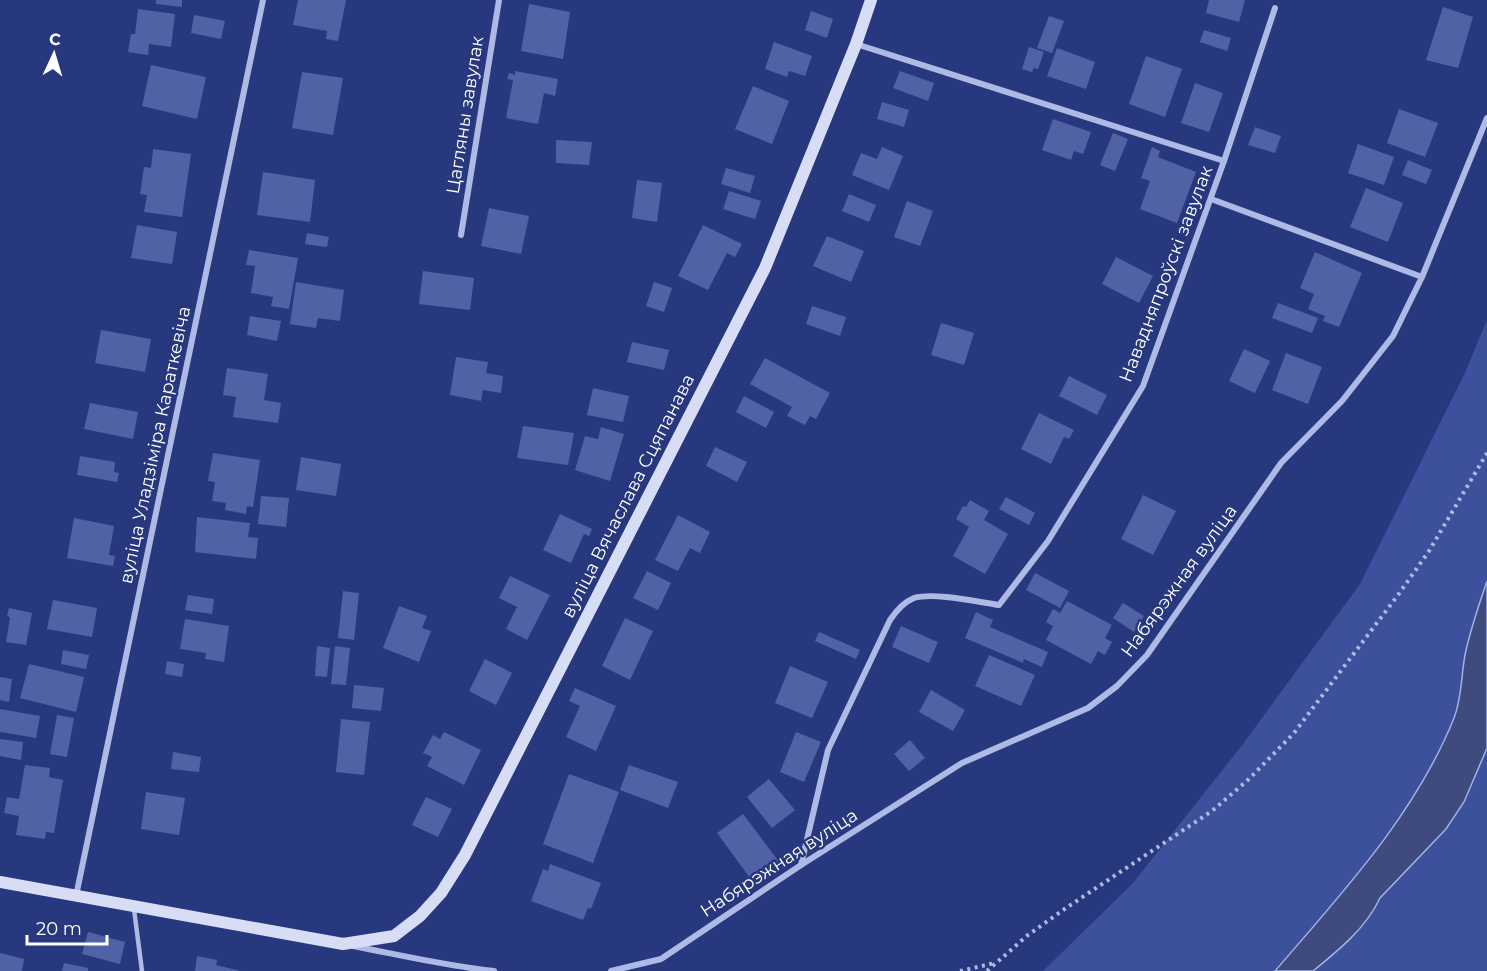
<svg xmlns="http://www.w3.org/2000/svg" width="1487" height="971" viewBox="0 0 1487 971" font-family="Montserrat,sans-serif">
  <rect width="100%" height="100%" fill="#28387e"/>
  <path fill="#3c509b" d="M1487,320V971H1043L1133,883L1243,744L1360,584L1464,375Z"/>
  <path fill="#3f4a7e" stroke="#a3b1e5" stroke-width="1.5" d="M1487,581V748L1464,802L1446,829L1380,898C1366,928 1339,950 1313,971H1275C1342,893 1415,815 1454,718C1462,698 1461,676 1465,655C1470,630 1479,605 1487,581Z"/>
  <g fill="#5161a6">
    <path d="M156,0H182V7L156,4Z"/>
    <path d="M298,0H346L338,41L326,39L327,31L293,25Z"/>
    <path d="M1209,0H1245L1239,22L1206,13Z"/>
    <path d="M529,4L570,12L563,59L521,51Z"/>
    <path d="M1443,7L1473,17L1458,68L1426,60Z"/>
    <path d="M138,9L175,14L171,47L149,44L148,55L128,52L131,34H135Z"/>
    <path d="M811,11L833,19L827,38L805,30Z"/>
    <path d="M194,15L225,21L221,39L191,33Z"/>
    <path d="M1049,16L1064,21L1052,53L1037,48Z"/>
    <path d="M1204,30L1231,38L1227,51L1200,42Z"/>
    <path d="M774,42L812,56L805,76L789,71L787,77L765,69Z"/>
    <path d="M1029,47L1044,52L1038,69L1034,68L1032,72L1022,69Z"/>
    <path d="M1057,48L1095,62L1086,89L1047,76Z"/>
    <path d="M1146,56L1182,69L1165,117L1129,104Z"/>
    <path d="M151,65L206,77L197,119L142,106Z"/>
    <path d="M515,71L558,79L555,96L544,93L538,124L506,118L513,80L507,79L509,73L515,75Z"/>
    <path d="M900,71L934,83L928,101L893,88Z"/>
    <path d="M302,72L343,78L333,135L292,128Z"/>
    <path d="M1195,83L1223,93L1209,132L1181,123Z"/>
    <path d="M753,86L789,101L772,144L735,129Z"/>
    <path d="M882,102L909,110L904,127L877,119Z"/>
    <path d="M1399,109L1438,123L1425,157L1387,143Z"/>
    <path d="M1053,119L1091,132L1083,154L1074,151L1071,160L1042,150Z"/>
    <path d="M1255,127L1281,136L1275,153L1248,145Z"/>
    <path d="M1113,133L1128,139L1115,171L1100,165Z"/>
    <path d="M556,140L592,142L589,165L556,163Z"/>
    <path d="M1358,144L1394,157L1384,185L1348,173Z"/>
    <path d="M882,147L903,156L889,190L852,175L861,153L877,159Z"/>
    <path d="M1152,147L1160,151L1158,157L1196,172L1177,223L1140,209L1150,181L1141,178Z"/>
    <path d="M153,149L191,154L182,217L144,212L147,195L140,194L144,167L151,168Z"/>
    <path d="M1408,160L1432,170L1426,184L1402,175Z"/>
    <path d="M726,168L755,176L750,193L721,184Z"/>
    <path d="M263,172L315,180L310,222L257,215Z"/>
    <path d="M637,180L662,183L657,222L632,218Z"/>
    <path d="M1366,188L1403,203L1388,242L1350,227Z"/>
    <path d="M729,191L761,201L755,219L723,209Z"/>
    <path d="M849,194L876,205L869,222L842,211Z"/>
    <path d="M907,201L933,211L920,246L894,237Z"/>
    <path d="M489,208L529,216L521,254L481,246Z"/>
    <path d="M137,225L177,232L172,264L131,258Z"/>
    <path d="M703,225L742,244L735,257L727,253L708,290L678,276Z"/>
    <path d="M307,233L329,237L327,247L305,244Z"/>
    <path d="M827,236L864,251L851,282L813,266Z"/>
    <path d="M249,250L298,258L289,309L271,306L273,297L251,293L255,266L246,265Z"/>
    <path d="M1315,252L1362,273L1339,327L1323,321L1325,316L1308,309L1314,294L1300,288Z"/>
    <path d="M1116,257L1153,276L1139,303L1102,284Z"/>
    <path d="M423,271L474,278L470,310L419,304Z"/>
    <path d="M296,282L344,290L340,321L318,318L316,328L290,324Z"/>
    <path d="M654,282L672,288L664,312L646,306Z"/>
    <path d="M1278,303L1318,318L1312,333L1272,318Z"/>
    <path d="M812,306L846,317L840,336L806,324Z"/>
    <path d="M250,316L281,321L277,341L247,335Z"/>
    <path d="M941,323L974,333L964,365L931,355Z"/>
    <path d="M101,330L151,339L145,372L95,363Z"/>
    <path d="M632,342L669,350L664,370L627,362Z"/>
    <path d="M1244,349L1270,361L1255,393L1229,381Z"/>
    <path d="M1286,353L1322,367L1308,404L1272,390Z"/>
    <path d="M456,357L488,362L486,373L503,376L501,393L483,390L481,401L450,395Z"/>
    <path d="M765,358L830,393L816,419L810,416L805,425L787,416L792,407L750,384Z"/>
    <path d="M227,368L268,374L264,400L281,403L278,423L233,417L236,397L223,395Z"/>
    <path d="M1069,376L1107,395L1097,415L1059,396Z"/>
    <path d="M593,388L629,396L623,422L587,415Z"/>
    <path d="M744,396L774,412L766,428L736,412Z"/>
    <path d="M90,403L138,412L133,439L84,429Z"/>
    <path d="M1039,413L1074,430L1069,439L1064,437L1051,464L1021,449Z"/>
    <path d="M523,426L574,433L568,465L517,458Z"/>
    <path d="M601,427L624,434L610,481L575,470L585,436L598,439Z"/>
    <path d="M715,447L747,462L737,482L706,466Z"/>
    <path d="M213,453L260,460L253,507L247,506L246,514L225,510L226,503L212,501L215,482L208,481Z"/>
    <path d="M80,456L115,462L114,472L119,473L117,482L77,475Z"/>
    <path d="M301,457L341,464L336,496L296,490Z"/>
    <path d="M1143,495L1176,511L1153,555L1121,539Z"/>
    <path d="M261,496L289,498L286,527L258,524Z"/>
    <path d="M1006,497L1035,513L1029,525L999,509Z"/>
    <path d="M970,500L989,511L984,520L1008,534L985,574L953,556L969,527L956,519L963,506L966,507Z"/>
    <path d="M560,514L592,529L589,536L584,534L571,563L543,550Z"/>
    <path d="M678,515L710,532L700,553L690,548L678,571L655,560Z"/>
    <path d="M197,517L250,523L248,537L258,538L256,559L195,552Z"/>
    <path d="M74,518L114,526L109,555L115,556L113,566L67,558Z"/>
    <path d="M647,571L671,583L658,610L633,598Z"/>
    <path d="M1035,573L1069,591L1060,608L1026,590Z"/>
    <path d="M510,576L550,595L527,640L506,629L517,607L499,598Z"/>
    <path d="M343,591L359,593L354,640L338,638Z"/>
    <path d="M188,595L214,599L212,614L185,610Z"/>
    <path d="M53,600L97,608L92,637L47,629Z"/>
    <path d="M1067,601L1112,625L1105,638L1112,642L1105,655L1098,651L1091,664L1046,640L1053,626L1046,622L1053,609L1060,613Z"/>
    <path d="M1123,603L1144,616L1134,632L1113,618Z"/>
    <path d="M399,606L427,616L422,628L431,631L419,662L383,648Z"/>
    <path d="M9,608L32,613L26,645L6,642L10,617L7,616Z"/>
    <path d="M976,612L993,620L990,627L1048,652L1042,667L1024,659L1023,663L965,638Z"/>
    <path d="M625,618L653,631L630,680L602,666Z"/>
    <path d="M185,619L229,626L224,662L205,659L206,653L180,649Z"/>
    <path d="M901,626L938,642L929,663L892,647Z"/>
    <path d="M819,632L860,650L856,659L815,641Z"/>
    <path d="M317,646L330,648L327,677L315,676Z"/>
    <path d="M335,646L350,648L346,685L331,684Z"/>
    <path d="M63,650L89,655L86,669L61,664Z"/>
    <path d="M989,655L1035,675L1021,706L975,686Z"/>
    <path d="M485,659L512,673L496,705L469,691Z"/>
    <path d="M167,661L184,664L182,677L165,674Z"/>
    <path d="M29,664L84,677L76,712L20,698Z"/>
    <path d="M790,666L828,682L812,718L775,703Z"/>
    <path d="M0,677L12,679L9,702L0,700Z"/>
    <path d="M354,685L384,688L381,711L352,708Z"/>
    <path d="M575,688L616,706L596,751L566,737L580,706L569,701Z"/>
    <path d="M931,690L965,710L953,731L919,712Z"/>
    <path d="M0,709L40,716L36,738L0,732Z"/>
    <path d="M57,715L74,718L67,757L50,754Z"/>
    <path d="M341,719L370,722L364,775L336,772Z"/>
    <path d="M444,732L481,750L464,785L427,766L432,757L423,753L433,735L440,739Z"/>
    <path d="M796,732L821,742L804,782L780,772Z"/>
    <path d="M0,739L23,742L21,760L0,756Z"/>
    <path d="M910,740L925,758L909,771L894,754Z"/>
    <path d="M173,752L201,757L199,772L171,769Z"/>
    <path d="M25,765L50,768L49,777L63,780L54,833L46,832L45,839L16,835L19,816L4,813L7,797L19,799Z"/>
    <path d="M629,765L678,782L668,808L620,790Z"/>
    <path d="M569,774L619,792L593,863L543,844Z"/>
    <path d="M769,779L795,810L772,828L747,797Z"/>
    <path d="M146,792L185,798L179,835L141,829Z"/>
    <path d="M426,797L452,809L438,837L412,825Z"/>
    <path d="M743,814L780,863L753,882L717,833Z"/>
    <path d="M550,864L601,883L591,909L588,908L583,920L531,901L543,869L548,871Z"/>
    <path d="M88,932L125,942L120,964L82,954Z"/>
    <path d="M0,953L24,959L22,971H0Z"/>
    <path d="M197,956L217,960L216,965L241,971H195Z"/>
    <path d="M64,963L88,968V971H62Z"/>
  </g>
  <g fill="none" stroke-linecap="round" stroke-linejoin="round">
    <g stroke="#aeb9e5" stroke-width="4" stroke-dasharray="3 4.5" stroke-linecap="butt">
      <path d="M960,971L995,963"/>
      <path d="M987,971L1028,935L1066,908L1212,811L1249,779L1294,733L1398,595L1429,551L1487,453"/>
    </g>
    <path stroke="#aeb9e5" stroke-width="4.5" d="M134,909L142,971"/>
    <g stroke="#aeb9e5" stroke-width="6">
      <path d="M856,44L1224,161"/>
      <path d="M1211,199L1422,277"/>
      <path d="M461,235L499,0"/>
      <path d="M801,865L828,750L890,620C896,611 904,602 914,598C934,592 978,602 999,605L1048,541L1143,386L1224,161L1275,8"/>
      <path d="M76,896L263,0"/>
      <path d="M353,946C400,955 446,966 494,971"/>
      <path d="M611,971L661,959L801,865L962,763L1088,708L1117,686L1147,655L1281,463L1342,401L1393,336L1422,277L1487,118"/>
    </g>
    <path stroke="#d7ddf5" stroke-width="12" d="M0,882L343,944L394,936L420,916L441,893L465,855L765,268L856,44L871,0"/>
  </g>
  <g text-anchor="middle" stroke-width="5" stroke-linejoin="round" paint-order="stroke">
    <g font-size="18" fill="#fff" stroke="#28387e">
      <text transform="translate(465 115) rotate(-81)" y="6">Цагляны завулак</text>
      <text transform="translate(1166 274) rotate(-69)" y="6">Навадняпроўскі завулак</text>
      <text transform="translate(155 445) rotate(-78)" y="6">вуліца Уладзіміра Караткевіча</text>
      <text transform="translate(628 496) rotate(-63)" y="6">вуліца Вячаслава Сцяпанава</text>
      <text transform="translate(1179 581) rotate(-54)" y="6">Набярэжная вуліца</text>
      <text transform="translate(779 863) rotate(-33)" y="6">Набярэжная вуліца</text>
    </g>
  </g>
  <g transform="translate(54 54) rotate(4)" stroke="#28387e" stroke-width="4.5" paint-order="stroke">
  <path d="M0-4.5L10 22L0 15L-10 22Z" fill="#ffffff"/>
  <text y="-9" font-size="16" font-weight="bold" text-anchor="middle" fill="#ffffff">С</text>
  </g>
  <path d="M27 935v9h80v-9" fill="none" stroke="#ffffff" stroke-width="3"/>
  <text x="36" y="935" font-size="18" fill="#ffffff" stroke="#28387e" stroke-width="4.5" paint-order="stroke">20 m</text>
</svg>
